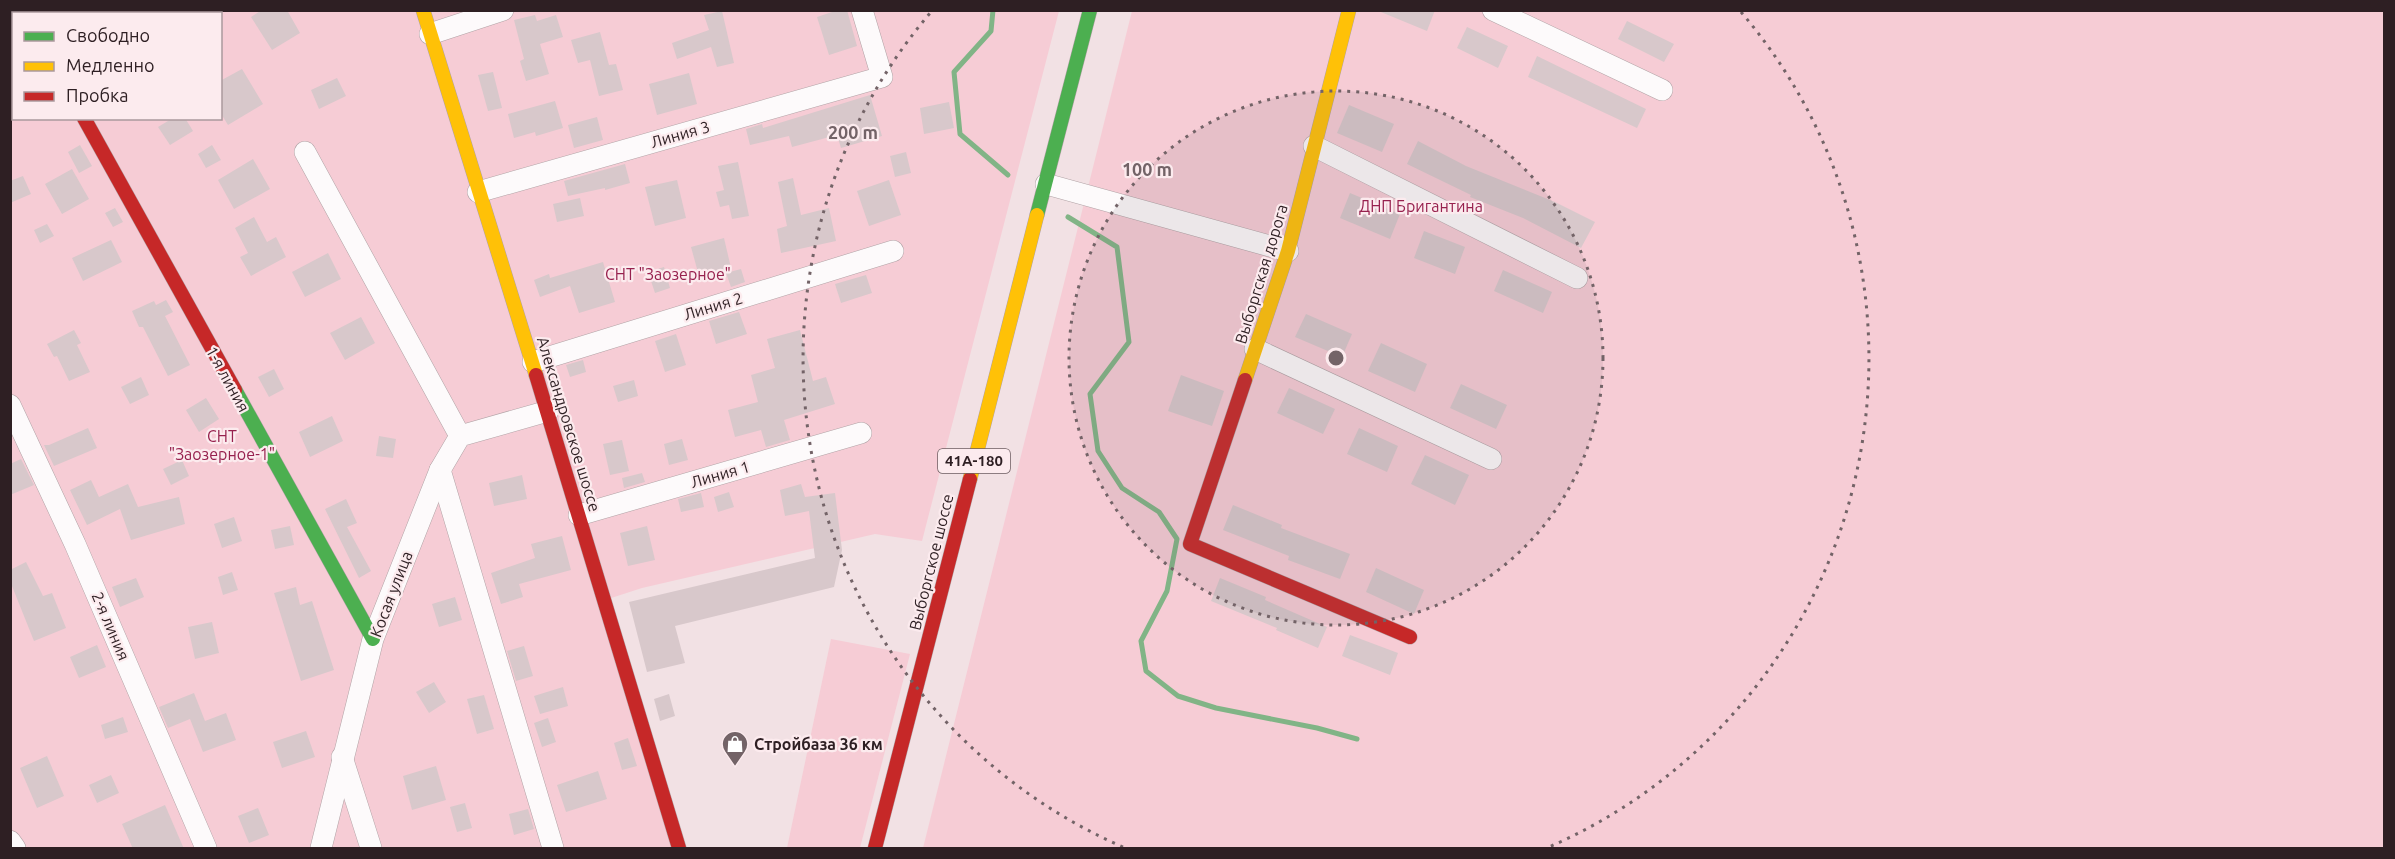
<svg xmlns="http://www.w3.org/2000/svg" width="2395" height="859" viewBox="0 0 2395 859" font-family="Ubuntu,sans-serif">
  <rect width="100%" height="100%" fill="#f2e1e4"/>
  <g fill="#f6ccd5" fill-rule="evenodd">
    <path d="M10,11H1059L922,541L875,534L642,588L605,600L679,848H11ZM14,14H220V118H14Z"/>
    <path d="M1132,11H2384V848H923Z"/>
    <path d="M831,639L910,654L860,848H787Z"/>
  </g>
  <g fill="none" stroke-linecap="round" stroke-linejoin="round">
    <g stroke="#81b486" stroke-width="5">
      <path d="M993,10L991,31L954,72L960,134L1008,175"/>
      <path d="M1068,217L1117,247L1129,342L1090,394L1098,451L1122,488L1159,512L1177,539L1167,591L1141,641L1146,671L1178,696L1216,708L1317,728L1357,739"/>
    </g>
  </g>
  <g fill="#d8c8cb">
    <path d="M262,10H287L300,33L272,50L251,17Z"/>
    <path d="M838,10H847L857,46L829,55L817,17Z"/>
    <path d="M1376,10H1435L1427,31Z"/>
    <path d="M722,11L734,63L717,67L711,47L677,59L672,43L709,30L704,15Z"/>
    <path d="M535,15L537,21L556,15L563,37L540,44L549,74L526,81L520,61L524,59L514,20Z"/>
    <path d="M1627,21L1674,44L1664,62L1618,39Z"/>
    <path d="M1467,27L1508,46L1498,68L1457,48Z"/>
    <path d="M600,32L609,65L616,64L623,90L599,96L590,60L578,63L571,40Z"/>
    <path d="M1537,56L1646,109L1637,128L1528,77Z"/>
    <path d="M242,69L263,104L228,125L220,112V81Z"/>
    <path d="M493,72L502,108L488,111L478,75Z"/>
    <path d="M689,73L697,104L657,115L649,84Z"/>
    <path d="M337,78L346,96L319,109L311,90Z"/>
    <path d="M870,95L882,136L841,148L837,135L792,147L789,136L750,145L746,129L762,124L763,128Z"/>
    <path d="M555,101L563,128L536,136L535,132L514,138L508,114Z"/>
    <path d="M949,102L954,128L924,134L920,108Z"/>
    <path d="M1349,105L1394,124L1382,152L1337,133Z"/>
    <path d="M597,117L603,140L574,148L568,125Z"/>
    <path d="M173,118H185L193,131L170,145L158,127Z"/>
    <path d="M1418,141L1466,166L1555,202L1595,222L1581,248L1523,218L1470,197L1471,195L1407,164Z"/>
    <path d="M80,145L92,166L79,173L68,152Z"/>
    <path d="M212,145L221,160L206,168L198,154Z"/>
    <path d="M906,152L911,173L895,177L890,156Z"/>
    <path d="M253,159L270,189L234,209L218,180Z"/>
    <path d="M738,162L749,216L732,219L729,205L720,207L716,192L724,190L718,166Z"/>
    <path d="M625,164L630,183L605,190V188L568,196L564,181Z"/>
    <path d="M72,169L89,199L62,214L45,184Z"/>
    <path d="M23,176L31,194L10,203V181Z"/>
    <path d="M793,178L801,215L829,208L836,241L781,253L777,229L787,226L778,182Z"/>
    <path d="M677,180L686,218L655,226L645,187Z"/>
    <path d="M889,180L901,215L869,226L857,191Z"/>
    <path d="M1350,193L1400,214L1390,239L1340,218Z"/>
    <path d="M580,198L584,216L557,222L553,204Z"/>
    <path d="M115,208L123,222L113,227L105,213Z"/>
    <path d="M254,217L267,242L276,237L286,257L251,276L240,257L248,253L235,228Z"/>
    <path d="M47,224L54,236L40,243L34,230Z"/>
    <path d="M1424,231L1465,247L1455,274L1414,258Z"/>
    <path d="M724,238L731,268L699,276L691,247Z"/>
    <path d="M111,240L122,262L83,281L72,258Z"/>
    <path d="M328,253L341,279L305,297L292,272Z"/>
    <path d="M603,262L615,302L579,313L570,286L540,297L534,280L549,274L550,278Z"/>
    <path d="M664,267L670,288L655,293L648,272Z"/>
    <path d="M741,269L745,282L731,287L726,273Z"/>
    <path d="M1503,270L1552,292L1543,313L1494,291Z"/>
    <path d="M866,275L872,293L841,303L835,284Z"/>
    <path d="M166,300L173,312L165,316L190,365L168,376L143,327H139L132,311L154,301L156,305Z"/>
    <path d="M739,312L747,334L716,344L709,321Z"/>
    <path d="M1306,314L1352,334L1342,357L1295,337Z"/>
    <path d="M361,317L375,343L345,360L330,333Z"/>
    <path d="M74,330L81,343L77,345L90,372L69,381L57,356L54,357L47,344Z"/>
    <path d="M800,330L813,381L826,377L835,404L784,420L790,440L766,447L761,430L735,437L728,410L758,402L751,375L775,368L767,339Z"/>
    <path d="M676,334L686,365L665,372L655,341Z"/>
    <path d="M1381,343L1427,364L1415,392L1368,371Z"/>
    <path d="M583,360L586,372L570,377L566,365Z"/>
    <path d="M274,369L284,389L269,397L258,377Z"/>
    <path d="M1181,375L1224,391L1212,426L1168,411Z"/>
    <path d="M141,377L149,395L130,404L121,387Z"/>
    <path d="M634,380L638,396L618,402L613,386Z"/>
    <path d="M1461,384L1507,405L1496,429L1450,408Z"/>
    <path d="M1289,388L1335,409L1323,434L1277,413Z"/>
    <path d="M206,398L219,419L199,432L186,410Z"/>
    <path d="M332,416L343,441L310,457L299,432Z"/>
    <path d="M88,428L97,448L54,466L44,445H49Z"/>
    <path d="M1359,428L1398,446L1387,472L1347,454Z"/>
    <path d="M379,436L396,439L393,458L376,456Z"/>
    <path d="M682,439L688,460L669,465L664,444Z"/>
    <path d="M622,440L629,471L610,475L603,444Z"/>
    <path d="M1425,455L1469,475L1455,505L1411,484Z"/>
    <path d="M21,459L34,485L10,495V464Z"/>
    <path d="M182,460L189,476L171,485L163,469Z"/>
    <path d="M642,473L645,482L624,488L622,478Z"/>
    <path d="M522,475L527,499L494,506L489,483Z"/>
    <path d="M91,480L99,497L128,484L138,507L179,497L185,524L131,540L120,509L87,525L70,490Z"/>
    <path d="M801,484L805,497L835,493L842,550L834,587L675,626L685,663L647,672L629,602L815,558L809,511L785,516L780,490Z"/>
    <path d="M729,492L734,507L718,512L714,497Z"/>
    <path d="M701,493L704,507L681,512L678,499Z"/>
    <path d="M346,499L357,523L347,527L371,571L359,578L325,509Z"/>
    <path d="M1233,505L1282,525L1281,528L1350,554L1340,579L1288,560L1289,556L1223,530Z"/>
    <path d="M234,517L242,541L222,548L214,524Z"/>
    <path d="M290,526L294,545L275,549L271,530Z"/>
    <path d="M647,526L655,560L628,566L620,533Z"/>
    <path d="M562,536L571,570L519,584L523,597L501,604L491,573L535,558L531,544Z"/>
    <path d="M26,562L43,596L52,593L66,628L34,641L10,581V570Z"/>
    <path d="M1376,568L1424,590L1414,614L1366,592Z"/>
    <path d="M232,572L238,590L223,595L218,577Z"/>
    <path d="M136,578L144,597L120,607L112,587Z"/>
    <path d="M1220,578L1266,597L1265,600L1327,627L1318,648L1276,630L1277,628L1211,601Z"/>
    <path d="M296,587L300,605L312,601L334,670L301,681L274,593Z"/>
    <path d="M455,597L462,620L439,627L432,604Z"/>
    <path d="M212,622L219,653L195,659L188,627Z"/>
    <path d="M1350,635L1398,653L1390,675L1342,656Z"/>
    <path d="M97,645L106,667L79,678L70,657Z"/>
    <path d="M524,646L533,676L516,681L507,651Z"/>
    <path d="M434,682L446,702L429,713L416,692Z"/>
    <path d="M563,687L568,706L540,714L534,696Z"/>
    <path d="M194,693L205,721L226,713L236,740L203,752L190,719L168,728L159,707Z"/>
    <path d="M669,694L675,716L660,721L654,699Z"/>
    <path d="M484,695L494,729L477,734L467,699Z"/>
    <path d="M123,717L128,732L105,739L101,725Z"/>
    <path d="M548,718L556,742L542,747L534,723Z"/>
    <path d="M306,731L315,757L282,768L273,742Z"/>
    <path d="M628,738L637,766L622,770L614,743Z"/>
    <path d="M47,756L64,796L37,808L20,768Z"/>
    <path d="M436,766L446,800L412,810L403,776Z"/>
    <path d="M598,771L607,799L566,812L557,785Z"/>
    <path d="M111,775L119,793L97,803L89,785Z"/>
    <path d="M465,803L472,828L457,832L450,807Z"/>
    <path d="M165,805L184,849H133L122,824Z"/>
    <path d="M258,808L269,835L249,843L238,816Z"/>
    <path d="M528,809L534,829L514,835L509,814Z"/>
  </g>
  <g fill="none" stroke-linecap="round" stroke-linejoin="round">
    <g stroke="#b1a3a6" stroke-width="22">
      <g id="street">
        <path d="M28,10L29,14"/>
        <path d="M1493,10L1662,90"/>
        <path d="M430,34L503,10"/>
        <path d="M1314,146L1577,278"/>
        <path d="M305,152L460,436"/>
        <path d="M1046,184L1288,251"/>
        <path d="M478,192L882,77L862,10"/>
        <path d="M1255,349L1491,459"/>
        <path d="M533,362L893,251"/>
        <path d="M10,405L75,544L206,848"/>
        <path d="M440,470L553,848"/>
        <path d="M579,515L861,433"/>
        <path d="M342,757L371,848"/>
        <path d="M10,841L15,848"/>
        <path d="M321,848L373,639L440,470L460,436L548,411"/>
      </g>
    </g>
    <g stroke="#b1a3a6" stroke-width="15">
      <g id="fast">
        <path d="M1037,215L1090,10"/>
        <path d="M235,390L373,639"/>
      </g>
    </g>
    <g stroke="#b1a3a6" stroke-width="15">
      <g id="slow">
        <path d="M423,10L536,375"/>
        <path d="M1245,380L1288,251L1349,10"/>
        <path d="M970,479L1037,215"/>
      </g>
    </g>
    <g stroke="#b1a3a6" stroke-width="15">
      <g id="jam">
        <path d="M84,118L235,390"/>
        <path d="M536,375L679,848"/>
        <path d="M1245,380L1190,544L1410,637"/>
        <path d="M875,848L970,479"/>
      </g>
    </g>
    <use href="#street" stroke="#fdfafb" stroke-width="21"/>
    <use href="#fast" stroke="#4caf50" stroke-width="14"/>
    <use href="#slow" stroke="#ffc107" stroke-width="14"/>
    <use href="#jam" stroke="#c62828" stroke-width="14"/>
  </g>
  <circle cx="1336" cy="358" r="267" fill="#736367" fill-opacity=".12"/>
  <g fill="none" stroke="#736367" stroke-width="3" stroke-dasharray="3 6">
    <circle cx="1336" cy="358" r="267"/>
    <path d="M1123 847A533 533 0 0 1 931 12M1741 12A533 533 0 0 1 1549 847"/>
  </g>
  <defs>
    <g id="shop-pin" transform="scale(1.35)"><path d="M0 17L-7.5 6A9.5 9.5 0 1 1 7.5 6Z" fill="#736367" stroke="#fcebee"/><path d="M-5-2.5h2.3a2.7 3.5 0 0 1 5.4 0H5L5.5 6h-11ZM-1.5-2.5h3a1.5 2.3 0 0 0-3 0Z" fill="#fff"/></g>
  </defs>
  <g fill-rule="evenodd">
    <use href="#shop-pin" x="735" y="744"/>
  </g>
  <g text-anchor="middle" stroke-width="4.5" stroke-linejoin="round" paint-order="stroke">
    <rect fill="#fcebee" stroke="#6c5c60" stroke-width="1.5" x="938" y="449" width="72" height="24" rx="4.5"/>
    <g font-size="15" font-weight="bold" fill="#2e1f23">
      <text x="974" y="466">41А-180</text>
    </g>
    <g font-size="16" fill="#2e1f23" stroke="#fcebee">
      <text transform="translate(680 134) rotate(-16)" y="6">Линия 3</text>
      <text transform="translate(1261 274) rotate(-73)" y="6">Выборгская дорога</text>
      <text transform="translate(713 306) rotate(-17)" y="6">Линия 2</text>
      <text transform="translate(228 379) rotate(61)" y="6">1-я линия</text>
      <text transform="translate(569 424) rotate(73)" y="6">Александровское шоссе</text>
      <text transform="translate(720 474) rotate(-16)" y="6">Линия 1</text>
      <text transform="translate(931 562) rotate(-76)" y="6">Выборгское шоссе</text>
      <text transform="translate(391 594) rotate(-69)" y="6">Косая улица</text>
      <text transform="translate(111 626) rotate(67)" y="6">2-я линия</text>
    </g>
    <g font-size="16" fill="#97214e" stroke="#fcebee">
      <text x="1421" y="212">ДНП Бригантина</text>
      <text x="668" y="280">СНТ "Заозерное"</text>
      <text x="222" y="442">СНТ<tspan x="222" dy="18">"Заозерное-1"</tspan></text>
    </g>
    <g font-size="16" font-weight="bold" fill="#2e1f23" stroke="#fcebee" text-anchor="start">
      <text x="754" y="750">Стройбаза 36 км</text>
    </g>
  </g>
  <circle cx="1336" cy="358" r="9" fill="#736367" stroke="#fcebee" stroke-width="3"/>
  <g font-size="18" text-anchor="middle" font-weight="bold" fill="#736367" stroke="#fcebee" stroke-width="4.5" stroke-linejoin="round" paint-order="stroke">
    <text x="853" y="139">200 m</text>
    <text x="1147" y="176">100 m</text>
  </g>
  <rect width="2395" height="859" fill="none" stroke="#2e1f23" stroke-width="24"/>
  <rect x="12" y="12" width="210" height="108" fill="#fcebee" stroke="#aa999d" stroke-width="1.5"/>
  <rect x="24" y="32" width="30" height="9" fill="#4caf50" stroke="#aa999d" stroke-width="1.5"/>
  <text x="66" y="42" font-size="18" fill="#2e1f23">Свободно</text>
  <rect x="24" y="62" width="30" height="9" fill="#ffc107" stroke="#aa999d" stroke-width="1.5"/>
  <text x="66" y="72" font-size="18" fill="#2e1f23">Медленно</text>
  <rect x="24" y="92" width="30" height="9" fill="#c62828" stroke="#aa999d" stroke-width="1.5"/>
  <text x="66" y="102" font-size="18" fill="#2e1f23">Пробка</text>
</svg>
